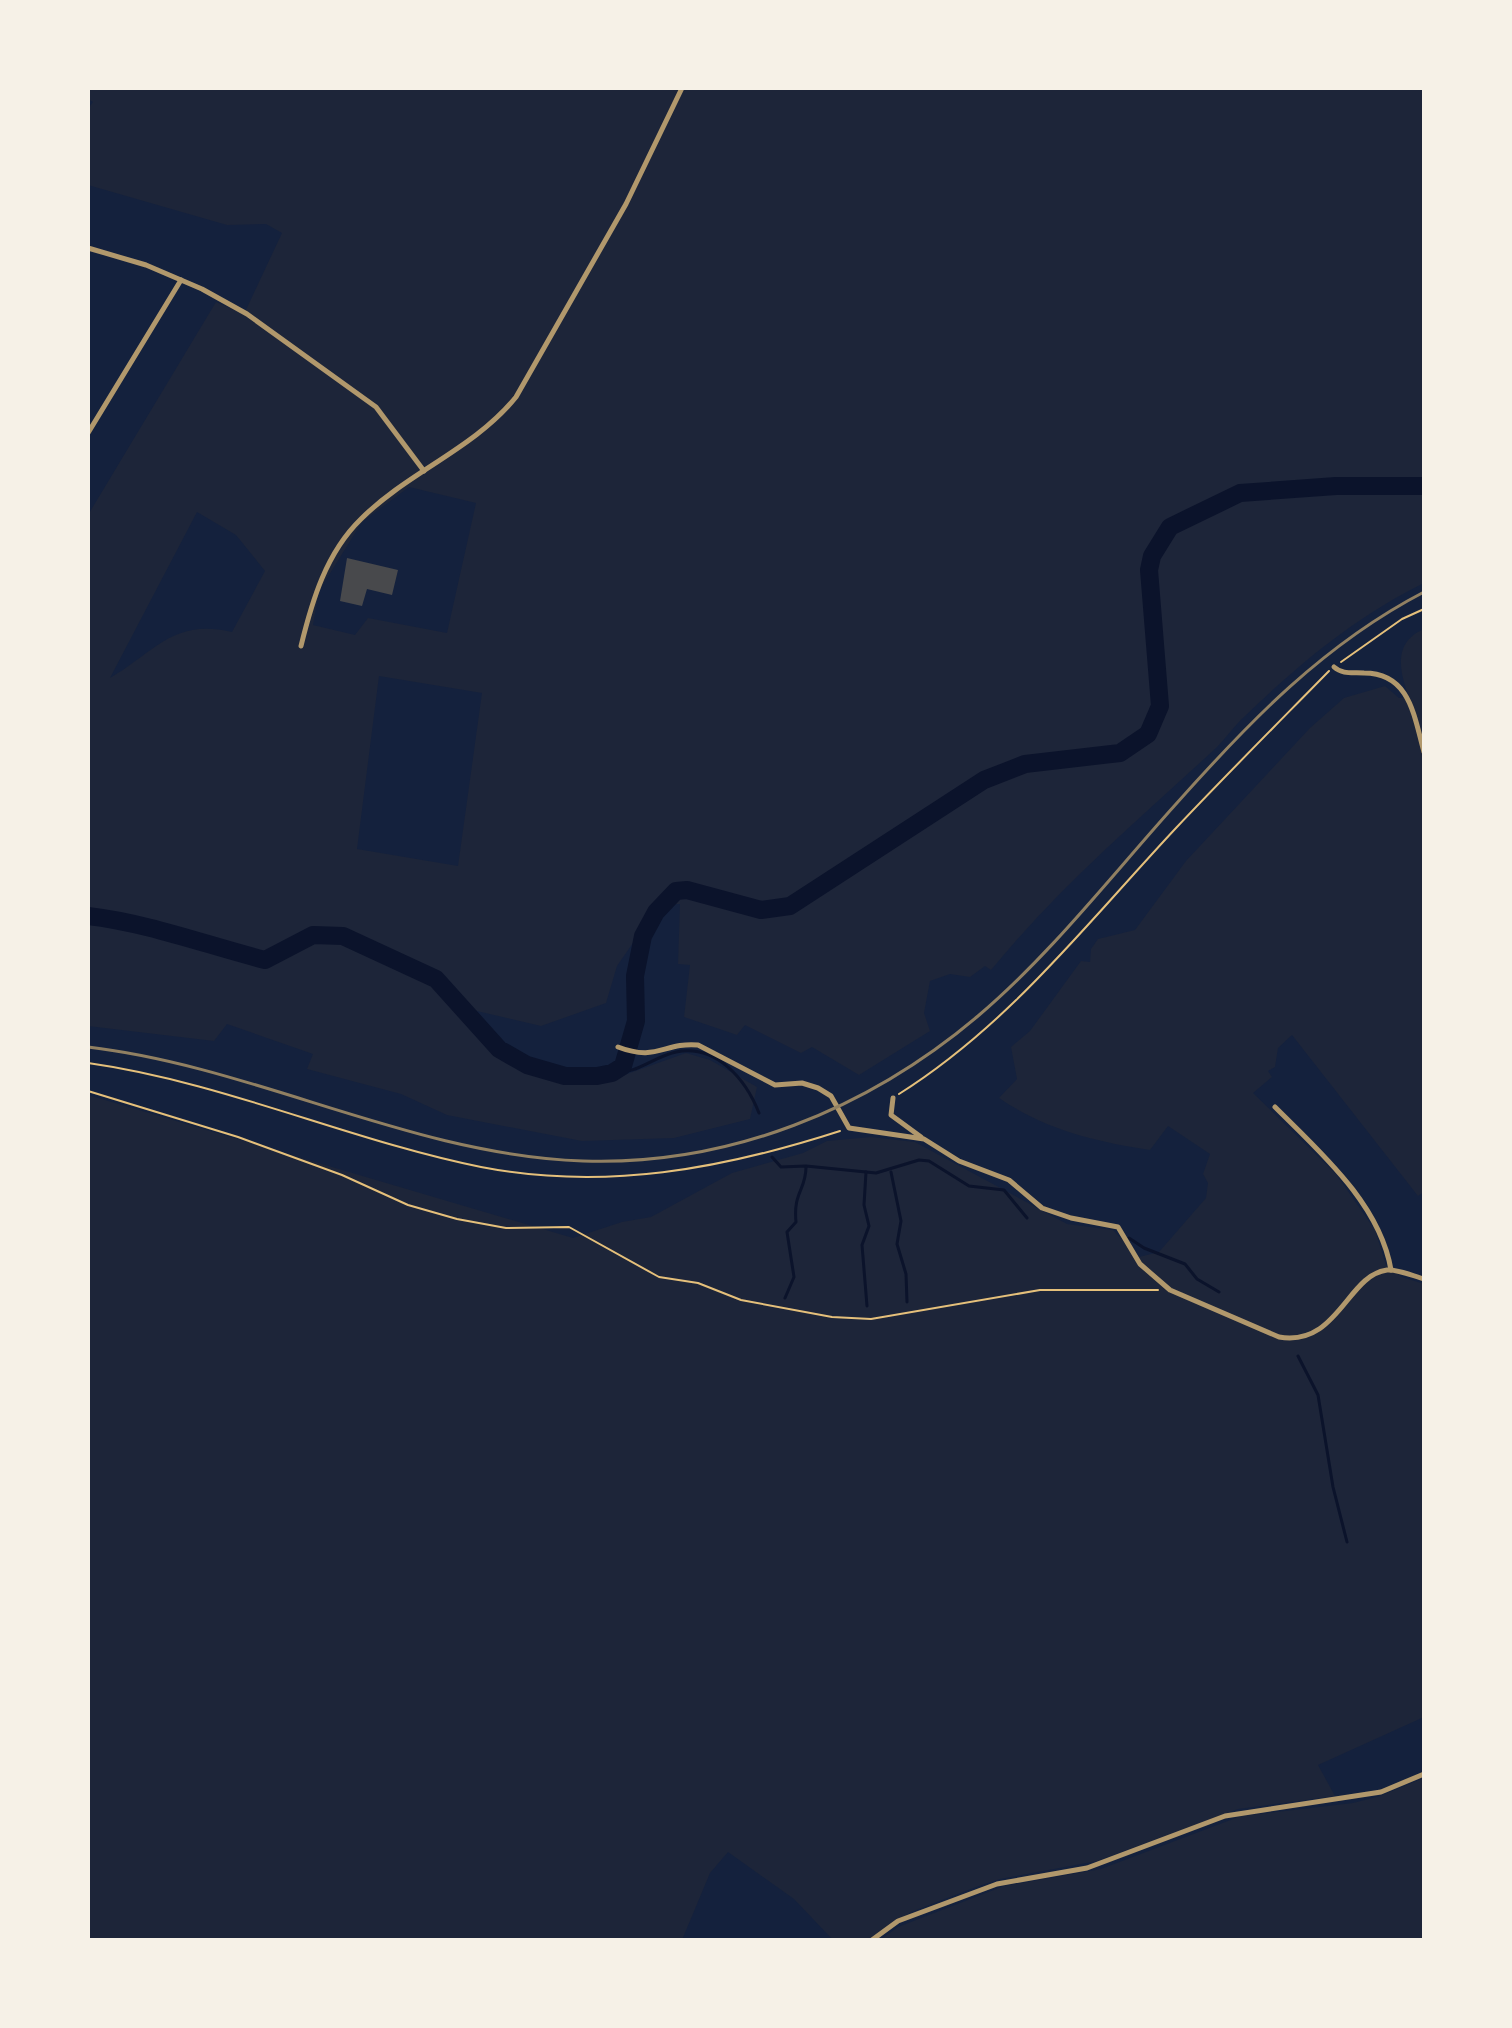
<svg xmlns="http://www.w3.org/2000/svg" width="1512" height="2028" viewBox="0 0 1512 2028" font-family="Arial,sans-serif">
  <rect width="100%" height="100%" fill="#14213d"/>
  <g fill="#1d2539" fill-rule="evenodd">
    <path d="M88,88H1424V583C1355,617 1299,664 1244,717C1234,726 1226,738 1216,748C1138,820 1058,888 991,970L985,966L970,977L950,974L930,981L924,1013L930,1031L859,1075L812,1047L801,1053L745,1025L737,1035L684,1017L690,965L678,964L680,904H660L617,966L606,1003L541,1026L447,1004L527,1067L564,1082L613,1079L686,1053L710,1060L757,1087L750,1119L674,1138L582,1141L447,1115L401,1094L307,1069L313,1054L227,1024L214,1041L88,1026V515L216,302L244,314L282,233L266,224L227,225L88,185V109L93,102L88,99ZM409,487L476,503L447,633L368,618L355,635L313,625L319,591L362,522ZM197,512L236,535L265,571L232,632C173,618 155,652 110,678ZM379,676L482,693L458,866L357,849Z"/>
    <path d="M1424,629V1192L1418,1196L1292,1035L1278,1048L1275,1067L1268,1071L1272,1077L1253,1093L1336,1174L1375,1230L1386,1265L1402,1277L1424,1284V1717L1318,1765L1335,1796L1238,1809L1097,1861L1000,1879L976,1887L911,1912L868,1940H833L794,1899L728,1852L710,1873L682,1940H88V1095L573,1238L622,1222L651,1217L732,1173L803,1153L827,1141L871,1137L915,1142L1067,1224L1113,1230L1139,1257L1159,1252L1206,1198L1208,1183L1203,1174L1210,1154L1168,1126L1150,1150C1094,1141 1046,1130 999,1098L1017,1079L1011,1047L1030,1031L1081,961L1090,962L1091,949L1098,939L1135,930L1186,861L1310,728L1344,698L1385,686L1399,698L1409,697C1399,671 1393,642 1424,629Z"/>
    <path d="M1424,1778V1940H880L898,1927L1004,1886L1101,1869L1241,1816L1353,1803L1380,1796Z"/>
  </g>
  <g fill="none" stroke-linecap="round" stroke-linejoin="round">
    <g stroke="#0b132b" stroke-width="3">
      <path d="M612,1073C637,1074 653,1057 676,1052C717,1044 746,1080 759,1113"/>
      <path d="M772,1157L781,1167L806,1166L876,1173L919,1160L929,1161L969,1186L1004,1190L1027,1218"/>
      <path d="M866,1172L864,1205L869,1226L862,1245L867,1306"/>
      <path d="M891,1172L901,1221L897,1244L906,1274L907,1302"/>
      <path d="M1129,1238L1144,1248L1185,1264L1197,1279L1219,1292"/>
      <path d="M785,1298L794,1277L787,1232L796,1222C793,1192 806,1190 806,1167"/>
      <path d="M1298,1356L1318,1395L1333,1487L1347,1542"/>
      <path d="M88,1938L90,1940"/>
    </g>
    <path stroke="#0b132b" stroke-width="18" d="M88,916C148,923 206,945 265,960L313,935L343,936L436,979L499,1049L527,1065L565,1076H597L612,1073L623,1066L636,1021L635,976L643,936L656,912L676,891L687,890L761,910L790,906L984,780L1025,764L1120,753L1148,734L1160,706L1149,570L1152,556L1170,527L1240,493L1336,486H1424"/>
  </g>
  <path fill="#48494c" d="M347,558L398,570L392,595L367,589L362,606L340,601Z"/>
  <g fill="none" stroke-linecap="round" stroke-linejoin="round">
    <g stroke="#e5c07b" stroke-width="2">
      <path d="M1341,662L1402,619L1424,609"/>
      <path d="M88,1063C223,1082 348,1140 481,1167C605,1191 722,1169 840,1131"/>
      <path d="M88,1091L238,1137L342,1175L408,1205L457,1219L506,1228L569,1227L659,1277L698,1283L741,1300L832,1317L871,1319L1040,1290H1158"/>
      <path d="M899,1094C1010,1024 1087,923 1176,828C1226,775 1278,723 1329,671"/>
    </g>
    <g stroke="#b1986c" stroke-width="5">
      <path d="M88,248L146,265L202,289L247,314L376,407L424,471"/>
      <path d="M88,433L181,280"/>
      <path d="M301,646C312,601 326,553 361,519C408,472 474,449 516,397L626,204L682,88"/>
      <path d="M1334,667C1343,675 1353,672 1364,673C1410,673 1414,716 1424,752"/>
      <path d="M618,1047C657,1062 664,1042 698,1045L775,1085L802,1083L818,1088L831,1096L849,1128L924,1139L959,1161L1009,1180L1042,1208L1071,1218L1118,1227L1140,1264L1170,1290L1279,1337C1338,1347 1347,1275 1387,1270C1398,1269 1413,1276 1424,1279"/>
      <path d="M893,1098L891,1115L921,1137"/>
      <path d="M1275,1107C1320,1152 1380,1204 1391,1270"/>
      <path d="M872,1940L898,1921L997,1884L1087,1868L1225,1816L1381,1792L1424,1774"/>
    </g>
    <path stroke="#918062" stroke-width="3" d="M88,1047C257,1067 411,1155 583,1161C729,1166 868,1109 978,1016C1051,954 1112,875 1176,804C1250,721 1324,644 1424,592"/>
  </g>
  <rect width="1512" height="2028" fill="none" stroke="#f6f1e7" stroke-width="180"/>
</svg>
